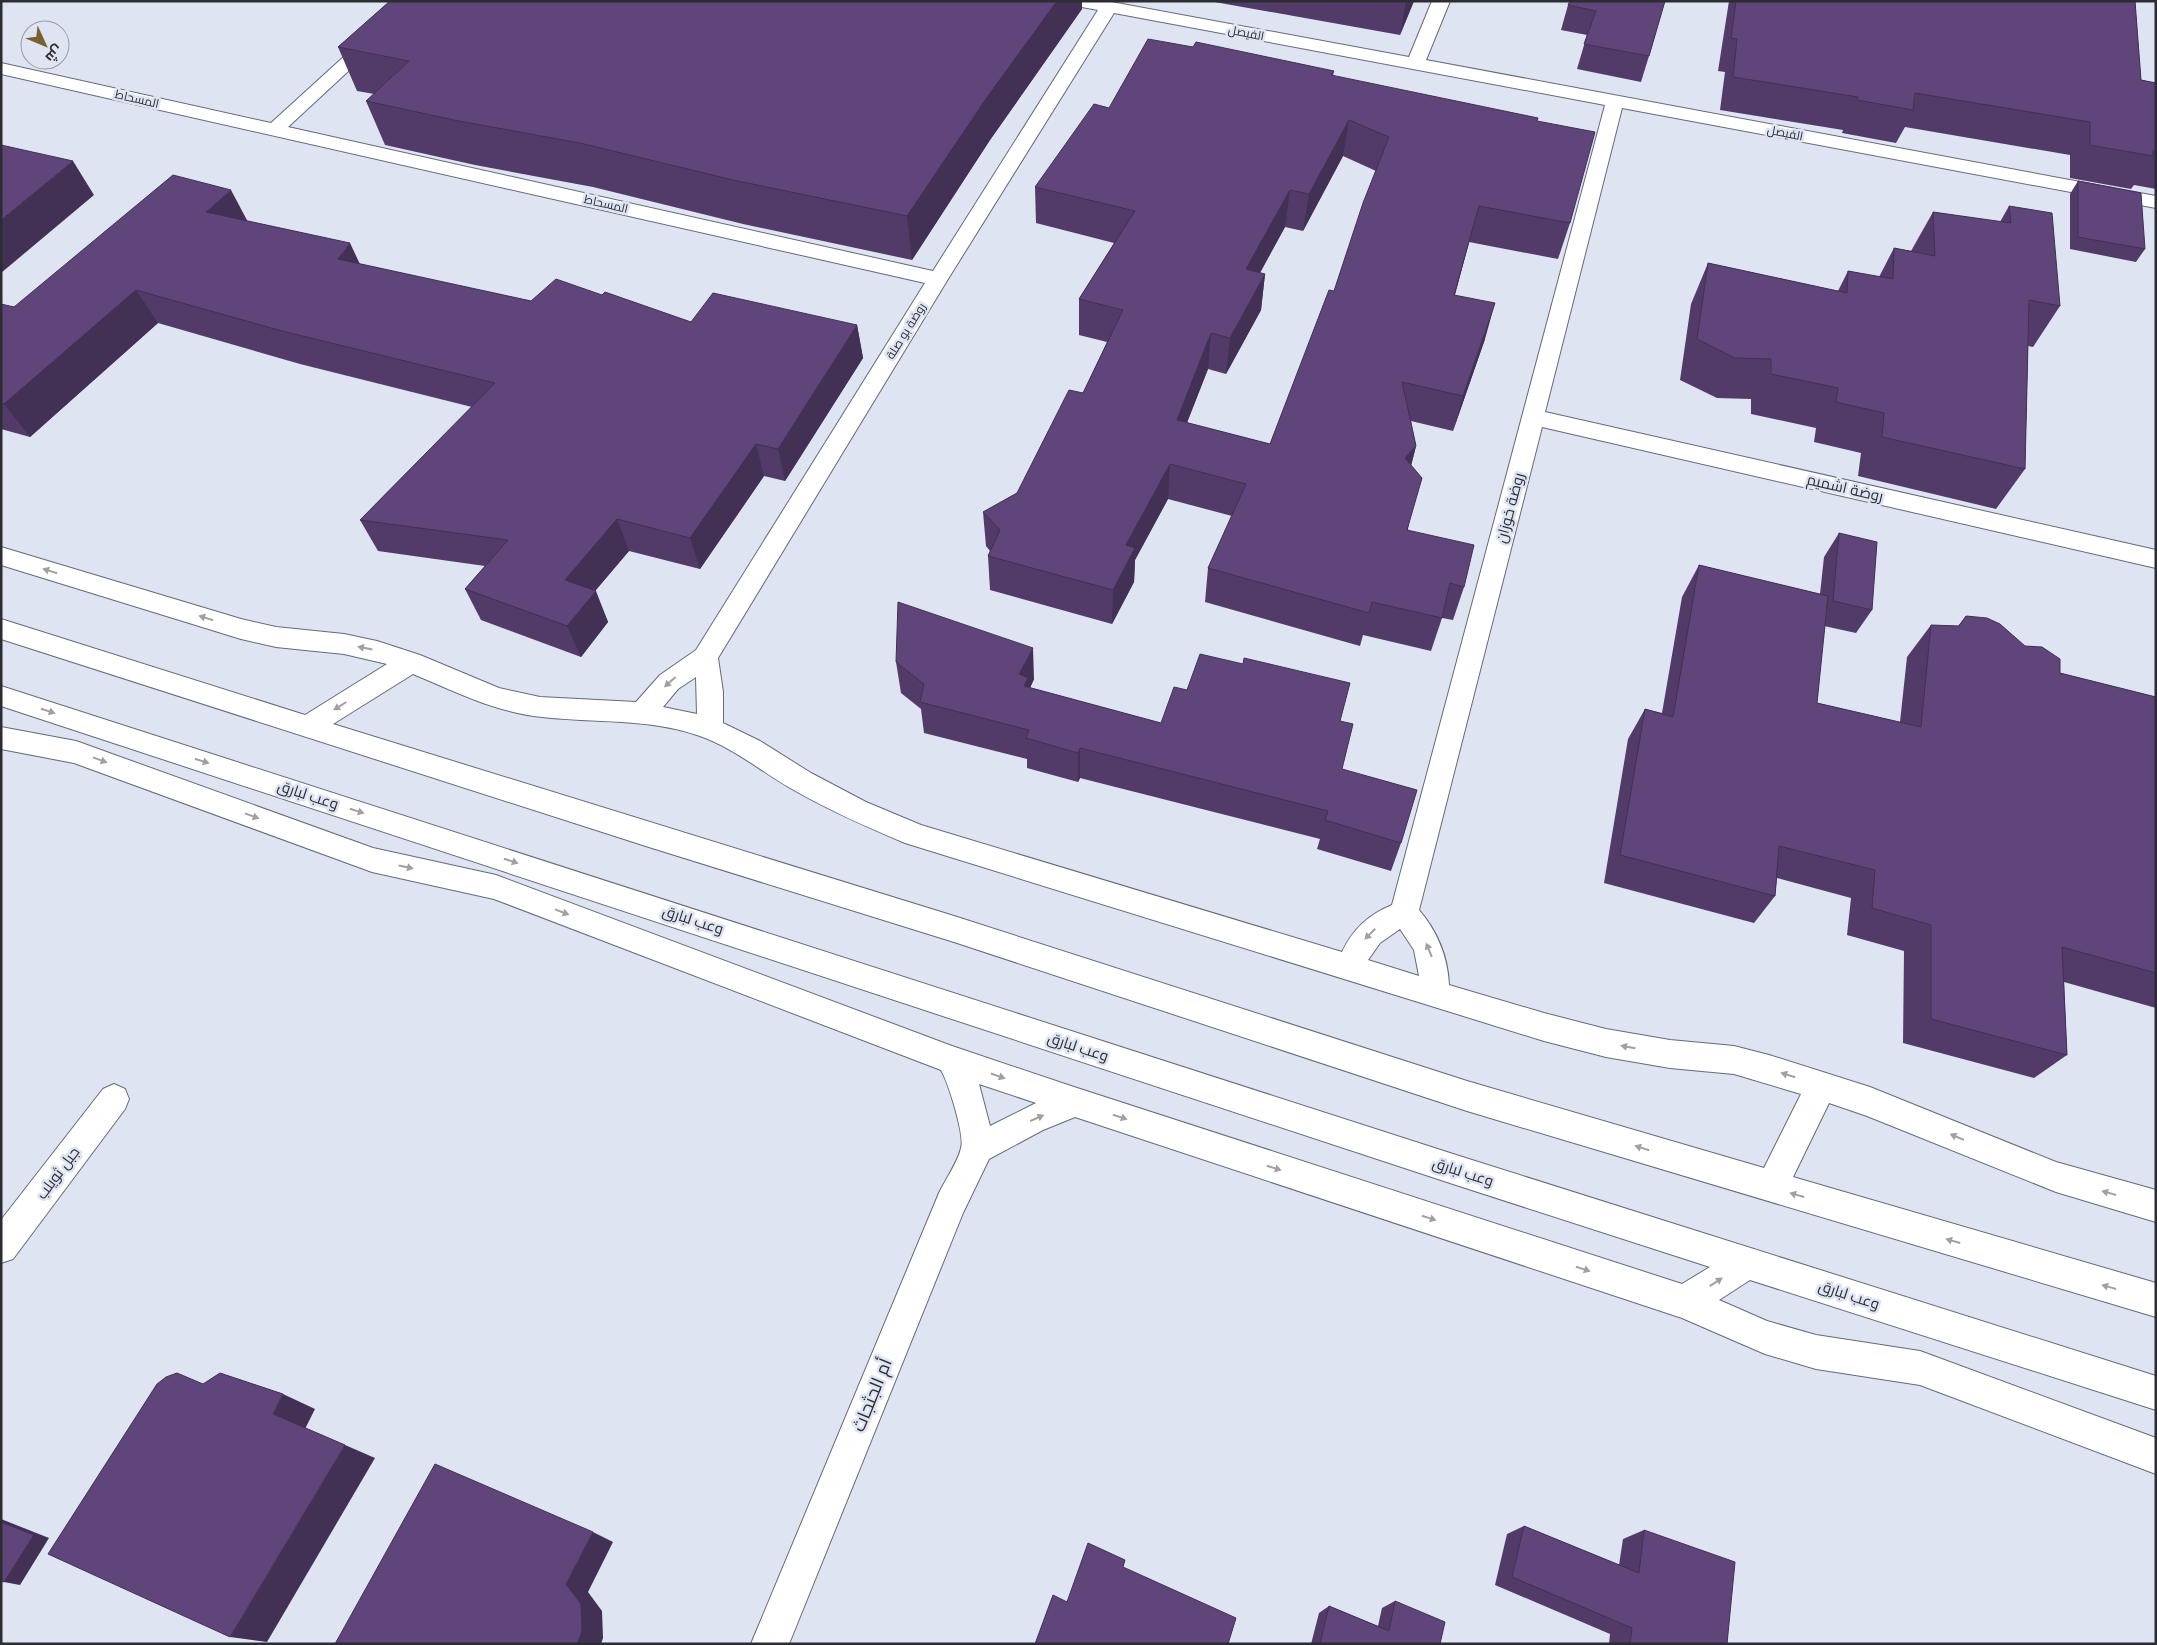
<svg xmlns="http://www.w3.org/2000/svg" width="2157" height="1645" viewBox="0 0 2157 1645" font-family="Poppins,Cairo,sans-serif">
  <rect width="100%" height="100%" fill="#dfe4f3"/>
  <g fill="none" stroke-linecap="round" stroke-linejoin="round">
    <g stroke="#656a77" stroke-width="2">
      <g id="minor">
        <path d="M405,1H424L288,127L933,271L1098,10L1071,5L1068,1H1106L1409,57L1432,1H1450L1426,60L2156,196V208L1622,108L1545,412L2156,550V568L1542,427L1419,910C1437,931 1448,957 1449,985L1544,1013L1606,1029L1670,1040L1734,1046L1769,1055L1870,1087L2056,1162L2156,1190V1222L2056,1192L1867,1116L1829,1103L1793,1177L2156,1283V1317L1467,1111L954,942L652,848L1,639V619L305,715L387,664L344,654L276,647L241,639L1,565V547L241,619L276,627L344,634L377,641L420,655L499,688L540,697L636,702L660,675L696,650L925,283L1,74V63L271,123ZM1114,13L1605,105L1392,905C1368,915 1353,929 1342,952L921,825L866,802L811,773L760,741L723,723V692L718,658L948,279ZM413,674C454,691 497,713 542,717C594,723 649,718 700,736C734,748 762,772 792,789C828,810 867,827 905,843L1544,1041L1606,1057L1670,1068L1734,1074L1801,1094L1764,1168L1467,1081L954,916L333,724ZM696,677L697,714L663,707L678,689ZM1400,929L1414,950L1419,976L1368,960L1380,943Z"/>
        <path d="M1,686L1453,1154L2156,1376V1410L1750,1280L1719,1300L1767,1321L1816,1335L1920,1351L2156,1438V1474L1920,1385L1816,1369L1765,1354L1682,1318L1075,1117L1043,1130L989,1159L963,1213L789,1644H751L939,1193C945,1180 958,1162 961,1148C965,1135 948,1082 941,1070L494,899L372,872L74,763L1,749V727L76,741L373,848L496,875L952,1046L1074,1087L1682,1284L1710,1267L1453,1184L1,706ZM979,1084L1036,1103L990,1126Z"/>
        <path d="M114,1084L125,1089L129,1099L125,1109L13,1259L1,1263V1220L103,1089Z"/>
      </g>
    </g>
    <use href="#minor" fill="#fff" fill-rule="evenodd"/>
  </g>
  <g fill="#523b68" fill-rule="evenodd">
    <path d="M390,1H1082V9L990,140L912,260L743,224L593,187L475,165L385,145L366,101L374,94L357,91L338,47Z"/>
    <path d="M1209,1H1414L1400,35Z"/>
    <path d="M1665,1L1649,56L1641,82L1577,69L1587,35L1561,30L1568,5Z"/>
    <path d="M1729,1H2135L2141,80L2156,83V189L2134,185L2131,189L2070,178V155L1905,127L1896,143L1842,133L1843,130L1720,110L1725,72L1718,71Z"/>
    <path d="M1334,71L1333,76L1537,121L1570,223L1558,259L1469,242L1455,295L1485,339L1453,431L1411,421L1416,446L1411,466L1408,530L1464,587L1453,620L1442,618L1431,651L1363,635L1360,646L1205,602L1208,568L1232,516L1168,499L1135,560L1134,582L1112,624L990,590L988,556L990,551L986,546L983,512L1017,493L1083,393L1107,342L1079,335V299L1114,243L1036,223L1035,187L1109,108ZM1343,156L1376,171L1334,291L1270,444L1187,423L1208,369L1226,374L1261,310L1265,274L1260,273L1285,227L1303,231Z"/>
    <path d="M2078,181L2145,249L2136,262L2070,249V194Z"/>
    <path d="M2009,206L2060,306L2033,347L2028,346L2025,469L1996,509L1858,476L1861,453L1814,442L1816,428L1751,414V399L1717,398L1680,380L1691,304L1708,263L1838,291L1848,271L1879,277L1894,248L1911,251L1933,212L2000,222Z"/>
    <path d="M247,221L360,264L531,301L602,295L691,322L857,325L863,358L785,481L764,476L700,569L629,551L595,591L608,622L581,657L481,620L465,589L485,566L378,551L360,520L472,407L300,364L158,323L30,437L1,429V304L14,307Z"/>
    <path d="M1839,533L1872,610L1856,633L1824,626L1817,703L1900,722L1907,657L1931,625L1958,626L1966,616L2025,646L2060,673L2156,697V1008L2064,982L2067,1055L2034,1078L1903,1043L1904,951L1847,935L1851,898L1777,878L1775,896L1754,923L1604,883L1628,739L1645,709L1662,713L1682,597L1699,565L1820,594L1824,557Z"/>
    <path d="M896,662L1034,679L1030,688L1161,723L1187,690L1341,721L1342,769L1401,843L1391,871L1317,849L1320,839L1080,778L1078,782L1027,768V759L924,733L921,709L901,693Z"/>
    <path d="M1524,1526L1619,1565L1623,1539L1644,1530L1727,1644H1609L1610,1634L1495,1585L1507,1534Z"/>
    <path d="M1395,1601L1440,1644H1311L1319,1613L1329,1606L1378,1626L1382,1608Z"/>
  </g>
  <g fill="#423055">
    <path d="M1057,1H1082V9L990,140L912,260L907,216L988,96Z"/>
    <path d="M1406,1H1414L1400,35Z"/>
    <path d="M1349,120L1343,156L1303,231L1309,194Z"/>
    <path d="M73,161L94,195L1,273V220Z"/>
    <path d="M231,190L249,224L206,212Z"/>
    <path d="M1290,190L1285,227L1242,305L1246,269Z"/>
    <path d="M1479,206L1469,242L1445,330L1454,295Z"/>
    <path d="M350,243L366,277L338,259Z"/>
    <path d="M1265,274L1261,310L1226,374L1230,338Z"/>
    <path d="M136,290L158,323L30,437L4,404Z"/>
    <path d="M1495,303L1485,339L1453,431L1463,396Z"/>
    <path d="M857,325L863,358L785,481L778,449Z"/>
    <path d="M1211,333L1208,369L1174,455L1177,420Z"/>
    <path d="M756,444L764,476L700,569L690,538Z"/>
    <path d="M1416,446L1407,481L1405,458Z"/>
    <path d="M1170,464L1168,499L1135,560L1134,582L1112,624L1113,590L1126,545Z"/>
    <path d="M617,519L629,551L578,611L565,580Z"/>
    <path d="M596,591L608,622L581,657L567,626Z"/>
    <path d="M1033,648L1034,679L1029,690L1030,708L1019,674Z"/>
    <path d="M1080,748V778L1078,782V753Z"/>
    <path d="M283,1394L315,1409L305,1429L273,1414Z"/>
    <path d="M345,1445L375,1458L267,1642L230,1637Z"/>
    <path d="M1,1519L49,1538L20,1585L4,1582Z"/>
    <path d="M593,1532L613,1542L588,1592L602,1611L603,1638L601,1644H577L566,1584Z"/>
  </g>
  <g fill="#5f4579" stroke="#423055" fill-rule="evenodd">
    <path d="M390,1H1057L988,96L907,216L733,180L580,143L459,121L366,101L409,61L338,47Z"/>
    <path d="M1570,1H1665L1649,56L1584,44L1596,11L1568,5Z"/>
    <path d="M1736,1H2135L2141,80L2156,83V151H2153V156L2090,145V122L1915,93L1913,110L1857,100L1858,97L1733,77L1737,39L1731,38Z"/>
    <path d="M1148,39L1193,47L1196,42L1334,71L1331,75L1538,118L1537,121L1595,132L1570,223L1479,206L1454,295L1495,303L1463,396L1402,382L1416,446L1405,458L1422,478L1407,530L1474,545L1464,587L1450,583L1442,618L1372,602L1369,613L1208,568L1246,484L1170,464L1126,545L1135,548L1113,590L988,556L1000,530L983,512L1017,493L1069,390L1083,393L1123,310L1079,299L1135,211L1035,187L1094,104L1109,108ZM1349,120L1389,137L1363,203L1334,291L1329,290L1270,444L1177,420L1211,333L1230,338L1265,274L1246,269L1290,190L1309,194Z"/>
    <path d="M1,145L73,161L1,220Z"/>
    <path d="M173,175L231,190L206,212L350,243L338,259L531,301L556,279L602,295L605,292L691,322L713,293L857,325L778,449L756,444L690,538L617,519L565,580L596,591L567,626L465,589L508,540L360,520L495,383L282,331L136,290L4,404L1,403V304L14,307Z"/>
    <path d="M2078,181L2141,193L2145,249L2078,237Z"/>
    <path d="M2009,206L2052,213L2060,306L2029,300L2025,469L1882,437L1884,413L1836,402L1838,388L1771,374V359L1735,358L1697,339L1708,263L1847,293L1848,271L1893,279L1894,248L1935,256L1933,212L2011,223Z"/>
    <path d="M1839,533L1877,542L1872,610L1833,601Z"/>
    <path d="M1699,565L1828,596L1817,703L1921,727L1931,625L1959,626L1966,616L1987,618L2000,624L2025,646L2042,647L2060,659V673L2156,697V973L2062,947L2067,1055L1931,1019V925L1872,908L1875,870L1779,846L1775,896L1620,855L1645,709L1673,717Z"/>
    <path d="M898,602L1033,648L1019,674L1028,678L1024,686L1161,723L1174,687L1187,690L1200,654L1243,664L1244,658L1350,683L1340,721L1353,724L1342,769L1417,790L1401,843L1325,820L1328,811L1080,748L1078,753L1026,738L1029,730L920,702L924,684L896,662Z"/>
    <path d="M177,1373L203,1384L220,1373L283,1394L273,1414L345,1445L230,1637L48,1554L157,1384L166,1377Z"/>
    <path d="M435,1464L593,1532L566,1584L581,1604L582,1632L577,1644H335Z"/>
    <path d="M1,1522L34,1535L4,1582L1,1581Z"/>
    <path d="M1524,1526L1639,1573L1644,1530L1735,1562L1727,1644H1630L1632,1628L1512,1577Z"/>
    <path d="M1088,1543L1125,1560L1123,1567L1236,1618L1228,1644H1035L1053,1595L1067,1602Z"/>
    <path d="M1395,1601L1445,1622L1440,1644H1320L1329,1606L1389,1631Z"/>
  </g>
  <defs><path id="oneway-solid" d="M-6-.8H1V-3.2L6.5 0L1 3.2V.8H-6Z" transform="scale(1.25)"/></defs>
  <g fill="#a0a0a3">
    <use href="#oneway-solid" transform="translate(50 571) rotate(-163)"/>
    <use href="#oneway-solid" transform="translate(206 618) rotate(-163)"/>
    <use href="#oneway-solid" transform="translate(365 648) rotate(-169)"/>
    <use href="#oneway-solid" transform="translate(670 682) rotate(138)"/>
    <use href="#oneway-solid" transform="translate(340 706) rotate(148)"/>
    <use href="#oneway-solid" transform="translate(48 711) rotate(18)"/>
    <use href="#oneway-solid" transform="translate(100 760) rotate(20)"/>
    <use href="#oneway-solid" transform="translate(202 761) rotate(18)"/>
    <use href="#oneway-solid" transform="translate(357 811) rotate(18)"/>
    <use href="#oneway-solid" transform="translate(252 816) rotate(20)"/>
    <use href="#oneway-solid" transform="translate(511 861) rotate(18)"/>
    <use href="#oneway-solid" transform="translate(406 867) rotate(12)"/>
    <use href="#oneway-solid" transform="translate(562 912) rotate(21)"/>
    <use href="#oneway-solid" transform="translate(1370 934) rotate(135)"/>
    <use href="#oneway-solid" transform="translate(1429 950) rotate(-112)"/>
    <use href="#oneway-solid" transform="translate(1628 1047) rotate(-170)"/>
    <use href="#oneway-solid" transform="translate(1788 1075) rotate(-163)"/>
    <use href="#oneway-solid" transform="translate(998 1076) rotate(19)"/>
    <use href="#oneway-solid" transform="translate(1120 1117) rotate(18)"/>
    <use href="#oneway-solid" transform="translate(1037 1118) rotate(-24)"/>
    <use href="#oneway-solid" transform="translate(1957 1137) rotate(-157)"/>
    <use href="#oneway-solid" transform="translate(1642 1148) rotate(-163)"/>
    <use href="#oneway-solid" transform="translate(1274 1168) rotate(18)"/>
    <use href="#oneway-solid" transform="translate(2109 1193) rotate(-164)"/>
    <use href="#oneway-solid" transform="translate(1797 1195) rotate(-164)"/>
    <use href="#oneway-solid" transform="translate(1429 1218) rotate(18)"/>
    <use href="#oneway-solid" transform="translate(1953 1241) rotate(-164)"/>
    <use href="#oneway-solid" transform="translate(1583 1269) rotate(18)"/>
    <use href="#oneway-solid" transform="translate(1716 1282) rotate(-33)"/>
    <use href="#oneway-solid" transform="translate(2109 1287) rotate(-164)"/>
  </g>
  <g text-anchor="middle" stroke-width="5" stroke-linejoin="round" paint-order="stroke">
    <g font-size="12" fill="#2b2d32" stroke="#dfe4f3">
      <text transform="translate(1246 33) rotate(11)" y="4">الفيصل</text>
      <text transform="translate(137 99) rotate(13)" y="4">المسحاط</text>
      <text transform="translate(1785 133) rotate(11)" y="4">الفيصل</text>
      <text transform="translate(606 204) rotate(13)" y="4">المسحاط</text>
      <text transform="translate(906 331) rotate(-58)" y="4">روضة بو صلة</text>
    </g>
    <g font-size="15" fill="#2b2d32" stroke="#dfe4f3">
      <text transform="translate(1845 488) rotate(13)" y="5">روضة اشميم</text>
      <text transform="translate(1510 508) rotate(-75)" y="5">روضة خوزان</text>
      <text transform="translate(308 795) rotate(18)" y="5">وعب لبارق</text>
      <text transform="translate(693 920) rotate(18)" y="5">وعب لبارق</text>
      <text transform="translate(1078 1047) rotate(18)" y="5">وعب لبارق</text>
      <text transform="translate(1463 1172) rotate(18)" y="5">وعب لبارق</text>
      <text transform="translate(58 1173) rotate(-53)" y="5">جبل ثويلب</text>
      <text transform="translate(1849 1295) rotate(18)" y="5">وعب لبارق</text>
    </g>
    <g font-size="18" fill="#2b2d32" stroke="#dfe4f3">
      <text transform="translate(872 1395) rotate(-68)" y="6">أم الجثجاث</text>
    </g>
  </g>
  <rect width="2157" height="1645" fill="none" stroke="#2b2d32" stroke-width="5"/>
  <g transform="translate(45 45) rotate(134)"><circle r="24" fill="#dfe4f3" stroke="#979ba6"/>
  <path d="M0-4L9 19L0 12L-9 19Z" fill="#786131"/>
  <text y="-8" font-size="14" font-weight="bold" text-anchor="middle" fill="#2b2d32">ش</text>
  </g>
</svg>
